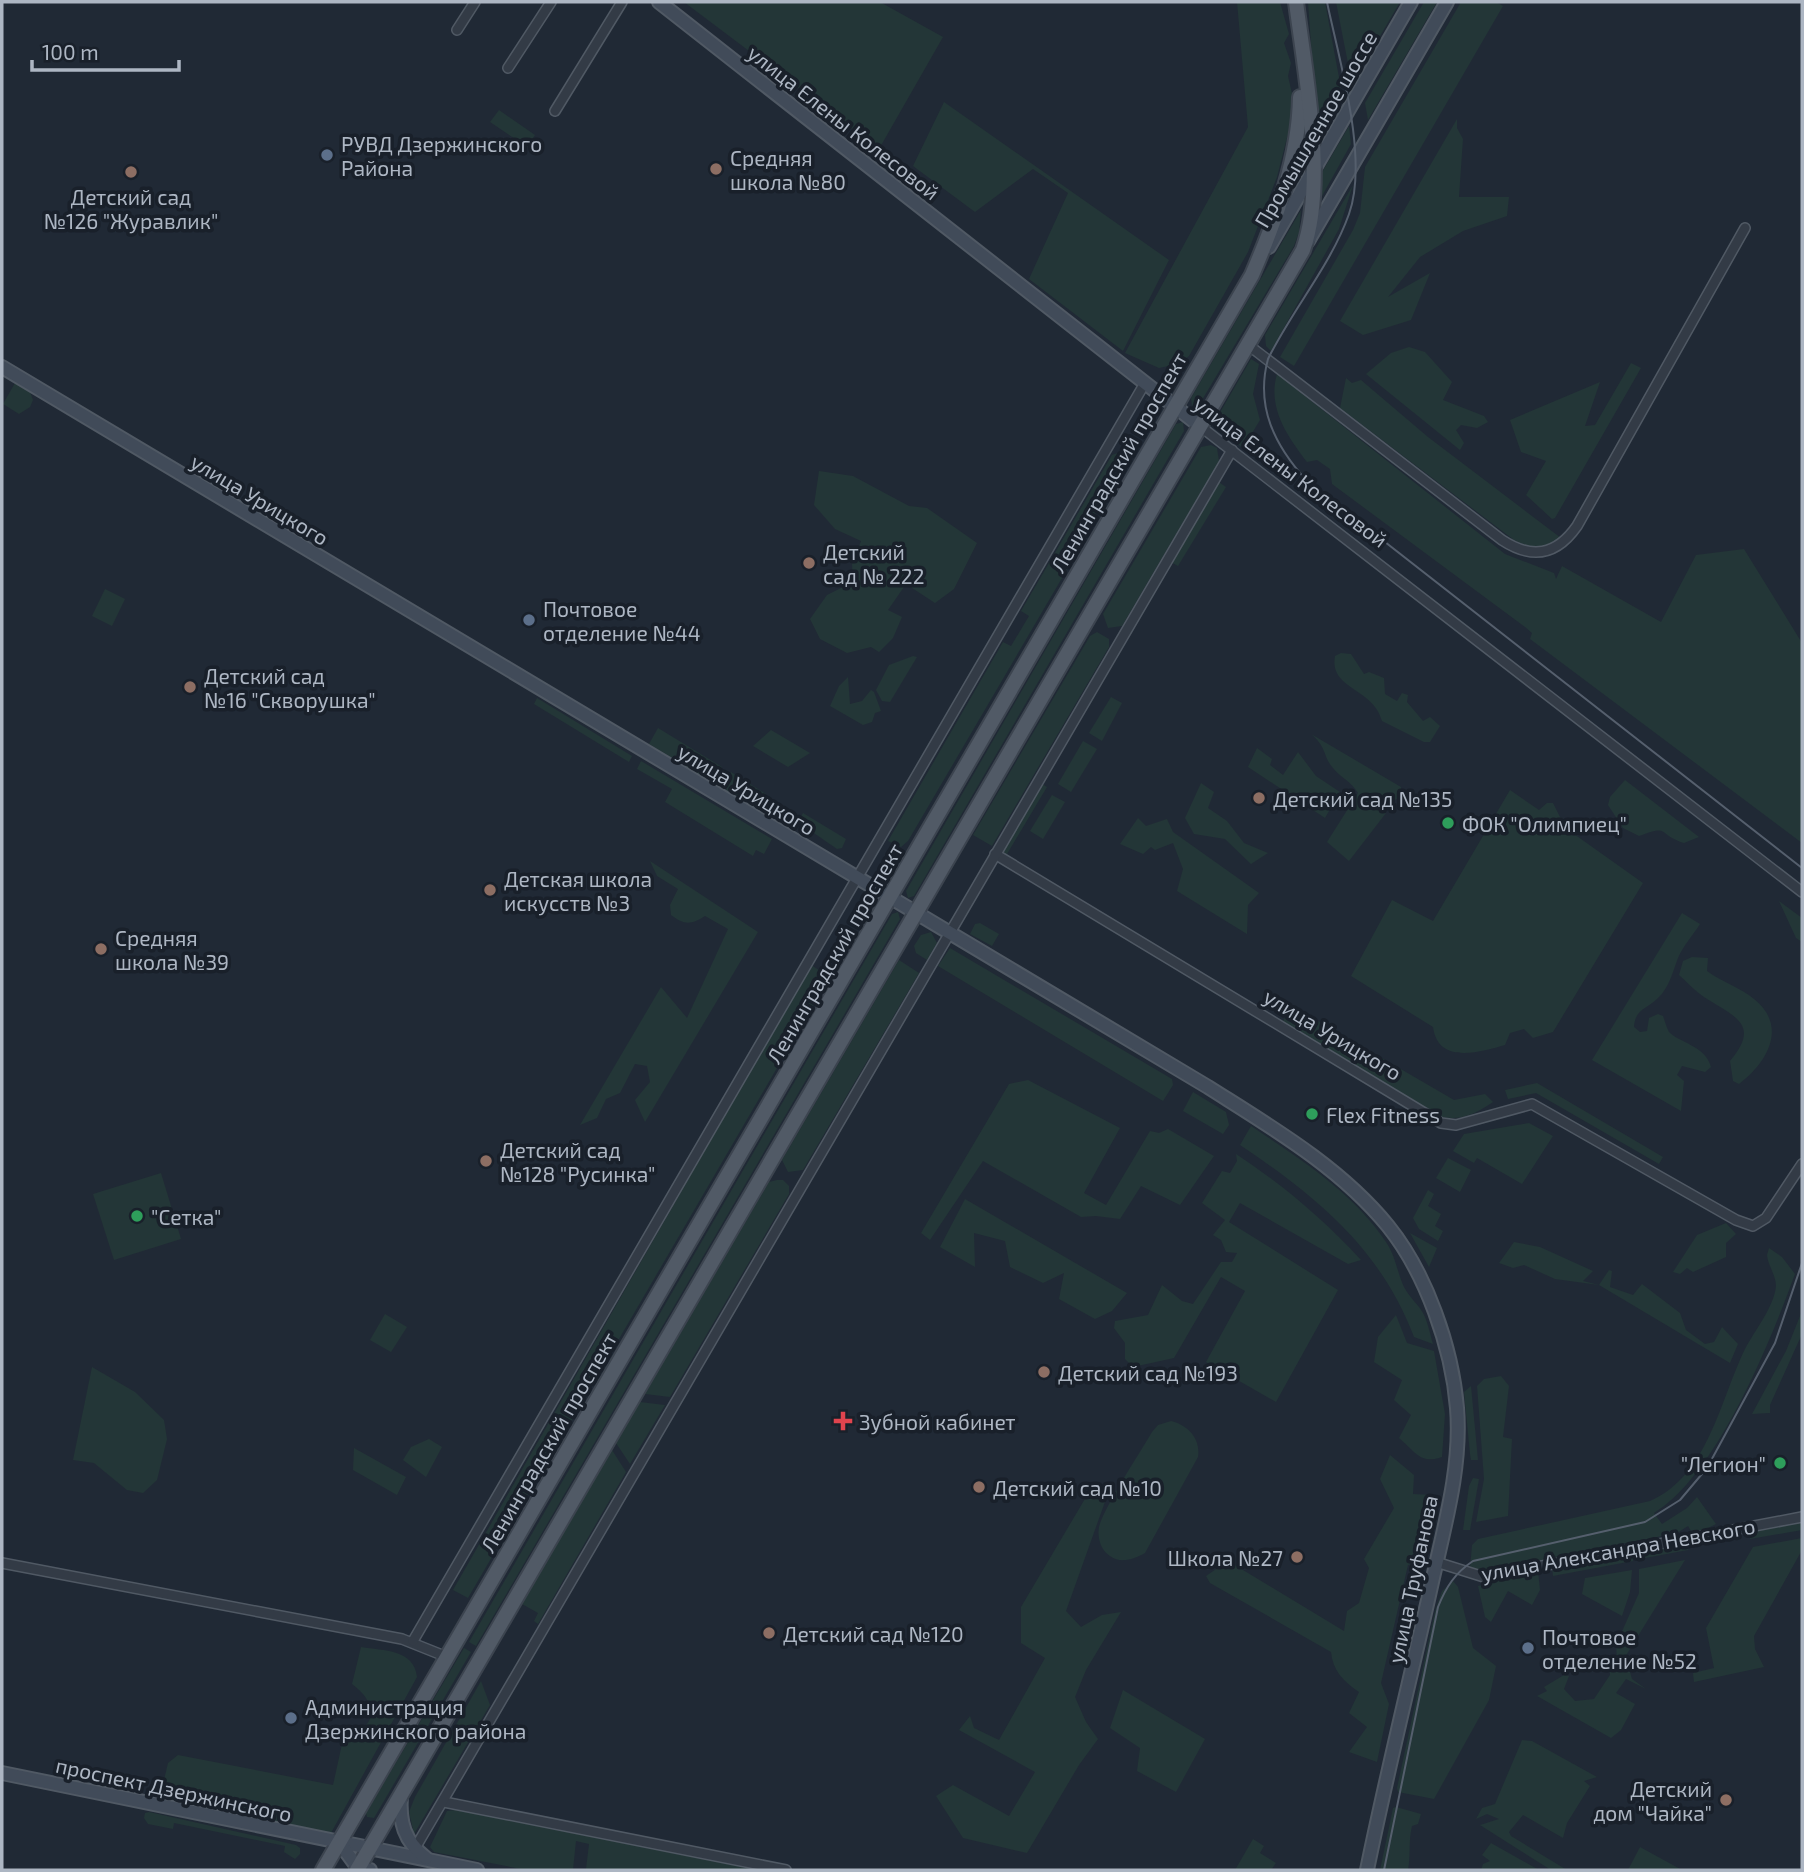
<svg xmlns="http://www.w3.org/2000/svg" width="1804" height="1872" viewBox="0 0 1804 1872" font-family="'Exo 2',sans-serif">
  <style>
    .green { fill: #233637 }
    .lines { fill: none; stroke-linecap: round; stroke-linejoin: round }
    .street-casing { stroke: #505964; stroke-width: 12 }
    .secondary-casing { stroke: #505964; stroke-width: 16 }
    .primary-casing { stroke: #3c444f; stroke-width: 18 }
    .street { stroke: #333b46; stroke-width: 9 }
    .secondary { stroke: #414b59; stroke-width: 12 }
    .primary { stroke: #515a66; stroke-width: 14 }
    .tram { stroke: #555f6d; stroke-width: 2 }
    .service-dot { fill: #5c6f8a; stroke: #19202a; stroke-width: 2.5 }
    .education-dot { fill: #8d6e63; stroke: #19202a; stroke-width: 2.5 }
    .leisure-dot { fill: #2e9e5b; stroke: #19202a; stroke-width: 2.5 }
    .health-dot { fill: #e0444e; stroke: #19202a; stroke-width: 2.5 }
    .labels { text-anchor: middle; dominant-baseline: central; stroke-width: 7; stroke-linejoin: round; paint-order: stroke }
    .street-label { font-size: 21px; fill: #adb6c3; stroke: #19202a }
    .poi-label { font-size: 21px; fill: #adb6c3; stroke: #19202a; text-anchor: start }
  </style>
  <rect width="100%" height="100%" fill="#202935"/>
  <g class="green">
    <polygon points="684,2 880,2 943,37 879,149"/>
    <polygon points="1237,2 1280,2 1289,34 1284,43 1291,63 1288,76 1293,98 1289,130 1277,177 1248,252 1189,356 1178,364 1159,368 1125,353 1248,127"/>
    <polygon points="1308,2 1325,2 1343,99 1318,143"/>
    <polygon points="1336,2 1400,2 1352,84"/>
    <polygon points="1424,2 1437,2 1368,120 1365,103"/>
    <polygon points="1461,2 1496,2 1503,6 1294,366 1280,357 1353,230 1360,213 1365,167"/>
    <polygon points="944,102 1169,260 1123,351 1029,279 1068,193 1033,169 975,212 913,166"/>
    <polygon points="499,110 535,135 527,147 490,122"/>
    <polygon points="1457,119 1457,128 1463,139 1459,197 1509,197 1507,216 1463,231 1420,257 1388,297 1430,273 1411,320 1363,335 1340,321"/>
    <polygon points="1349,126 1351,144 1322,196 1321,174"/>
    <polygon points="1353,185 1339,229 1271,351 1266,346 1265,335"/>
    <polygon points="1301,210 1299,232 1294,246 1199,405 1192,406 1191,398"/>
    <polygon points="1409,347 1425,352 1452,382 1443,400 1484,416 1488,422 1477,428 1461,425 1456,430 1464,443 1460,450 1366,374 1391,353"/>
    <polygon points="1251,359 1259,364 1253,394 1260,420 1243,448 1216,427 1215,421"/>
    <polygon points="1631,363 1641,368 1555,518 1552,519 1526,495 1546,461 1521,452 1510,420 1600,382 1585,426 1595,425"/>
    <path d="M1277,374L1505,554L1554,573L1556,579L1562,566L1661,622L1696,555L1744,549L1802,643V843L1530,639L1532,633L1525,627L1332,484L1330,469L1317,460L1307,462C1288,437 1267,408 1277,374Z"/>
    <path d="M1346,378L1352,383L1361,380L1428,437L1561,538C1547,552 1530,548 1514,540L1340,408Z"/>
    <polygon points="15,383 30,392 33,400 30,407 19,414 3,404"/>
    <polygon points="1183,422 1184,431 914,896 908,898 906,891 1176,424"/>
    <polygon points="1211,445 1217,448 1219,461 1122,626 1108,628 1103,614 1201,447"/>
    <path d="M1120,452L1128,456C1110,489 1091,467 1096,520L908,841L901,847L888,841L1003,642L1011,646L1029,616L1021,611L1112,455Z"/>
    <polygon points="819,471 853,476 909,506 927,508 977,543 954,589 935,603 906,584 888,610 902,617 893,638 879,652 871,647 847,653 820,639 810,619 827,595 853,582 852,564 861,541 835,529 814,505"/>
    <polygon points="1217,481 1226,487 1178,566 1169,561"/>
    <polygon points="105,589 125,599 112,626 92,616"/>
    <polygon points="1097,632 1109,639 1109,647 992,846 973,835 1090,636"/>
    <path d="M1341,653L1351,654L1364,674L1369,672L1384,678L1385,694L1397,701L1402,693L1408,695L1407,702L1423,721L1430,717L1440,726L1430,742H1424L1382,721C1373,687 1329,690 1335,656Z"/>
    <polygon points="913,656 917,657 890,702 882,701 876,690 889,665"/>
    <polygon points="848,677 850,704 862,701 871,690 874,692 881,711 875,713 872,722 863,725 830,706 839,686"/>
    <polygon points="1111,697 1122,703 1102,741 1089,733"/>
    <polygon points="537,698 632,756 629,762 534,704"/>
    <polygon points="658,728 722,767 715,779 709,780 649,744"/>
    <polygon points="771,730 810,753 788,767 753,746"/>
    <path d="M1311,734L1401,787V797L1379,808L1386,813L1349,861L1327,842L1358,793C1351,781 1341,778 1333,768C1323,757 1327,747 1311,734Z"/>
    <polygon points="1083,741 1097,749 1071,792 1058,784"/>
    <polygon points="1257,748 1272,759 1270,765 1283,775 1298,752 1316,776 1340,792 1325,818 1248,767"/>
    <polygon points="641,761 772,839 764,854 756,850 753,856 665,802 672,789 637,769"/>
    <polygon points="731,772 766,794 759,805 727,791 725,784"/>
    <path d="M1625,780L1699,837L1684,843C1656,834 1671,824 1639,836L1623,828L1608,805L1610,797Z"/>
    <polygon points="1201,783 1214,792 1208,808 1227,821 1244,843 1268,853 1251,864 1225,839 1194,834 1185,818"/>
    <polygon points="1042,784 1047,787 1007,854 1002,851"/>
    <path d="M1510,790L1539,810L1547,803H1553L1560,817L1573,825L1574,834L1643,883L1553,1032L1533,1038L1524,1029L1510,1033L1505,1045C1480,1052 1438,1065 1433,1027L1351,976L1392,900L1433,921Z"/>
    <polygon points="1052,795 1065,802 1043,839 1030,831"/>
    <polygon points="803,813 846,839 842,848 837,849 798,822"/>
    <polygon points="1138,818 1146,826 1167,819 1173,832 1259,893 1248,905 1247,934 1177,891 1183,869 1173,843 1155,850 1151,847 1143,854 1120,844"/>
    <path d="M650,861L758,932L645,1122L635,1100L650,1082L647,1066L635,1064L620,1093L606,1099L597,1118L580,1125L661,987L687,1018L728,929L705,916C691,925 684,925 671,915L670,905L678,889L657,876Z"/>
    <polygon points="1779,901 1802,918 1802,942 1796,938"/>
    <polygon points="898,912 900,919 476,1646 469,1642 892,914"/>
    <path d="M1682,913L1700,924C1693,935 1683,946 1678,958C1673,971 1669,988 1658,998C1647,1009 1635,1009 1634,1027L1640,1032L1647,1031L1649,1018L1658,1014L1663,1016C1665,1021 1666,1027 1669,1032C1678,1042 1706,1046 1711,1067L1705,1072L1682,1066L1677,1075L1684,1081L1681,1111L1592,1060Z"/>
    <polygon points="980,923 999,934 992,946 970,934 975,924"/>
    <polygon points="931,932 937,943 927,960 916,953 914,946 921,935"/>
    <polygon points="950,948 1172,1079 1173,1085 1163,1101 938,966"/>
    <path d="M1692,957L1708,958L1707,971C1722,982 1741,988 1754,999C1788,1026 1768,1062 1739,1084L1733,1081L1730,1061C1761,1024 1735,1017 1704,997C1695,991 1687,982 1679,975L1683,961Z"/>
    <polygon points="899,960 919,973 803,1170 788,1172 782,1160"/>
    <polygon points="811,965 830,977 468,1598 453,1590"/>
    <path d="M1288,1013L1300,1020L1313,1018L1454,1100L1485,1094L1493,1102C1477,1113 1462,1121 1442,1117L1283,1021Z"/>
    <polygon points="1028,1080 1120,1128 1084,1193 1106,1205 1150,1131 1159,1133 1168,1129 1214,1156 1180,1205 1141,1186 1120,1219 1096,1216 1081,1217 983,1161 930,1240 921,1233 1009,1084"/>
    <polygon points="1537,1083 1663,1157 1659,1164 1536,1093 1508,1099 1505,1090"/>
    <polygon points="1193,1092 1226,1112 1229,1125 1223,1134 1183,1111"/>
    <polygon points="1529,1123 1553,1136 1522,1184 1477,1158 1474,1163 1453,1151 1464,1134"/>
    <path d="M1251,1126C1299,1158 1354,1193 1386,1242C1396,1257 1397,1272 1404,1287C1409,1297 1418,1304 1423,1313C1428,1322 1430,1334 1433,1344L1414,1337C1380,1248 1317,1197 1240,1145Z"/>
    <path d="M1236,1154C1283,1185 1323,1219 1361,1260L1348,1264L1240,1203L1229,1222L1338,1290L1276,1402L1206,1362L1245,1291L1221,1277L1174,1358L1133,1367L1125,1359V1343L1114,1328L1115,1321L1148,1315L1162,1285L1182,1301L1193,1304L1221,1262H1232L1237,1253L1226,1252L1221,1240L1213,1235L1225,1220L1202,1203L1222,1171L1230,1173L1237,1161Z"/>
    <polygon points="1448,1158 1471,1170 1460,1192 1436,1178"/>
    <polygon points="161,1173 181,1239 114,1260 93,1194"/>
    <polygon points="777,1180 783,1180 789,1186 789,1194 670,1397 645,1394 769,1182"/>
    <polygon points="1428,1190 1434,1194 1428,1206 1441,1214 1435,1226 1443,1231 1438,1241 1419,1229 1413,1218"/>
    <polygon points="965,1199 1127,1293 1112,1311 1095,1319 1059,1299 1064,1273 1043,1283 1010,1267 1005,1241 974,1233 975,1267 940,1247"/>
    <polygon points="1726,1223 1736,1234 1726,1243 1726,1257 1693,1272 1687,1268 1680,1274 1673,1272 1697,1235"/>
    <polygon points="1410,1233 1437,1248 1429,1267"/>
    <polygon points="1514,1242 1540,1247 1593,1271 1583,1281 1599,1285 1609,1270 1612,1271 1610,1287 1633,1295 1642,1284 1680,1313 1686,1330 1705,1344 1714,1342 1722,1327 1738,1344 1730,1363 1599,1285 1555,1279 1524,1265 1513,1268 1499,1263"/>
    <path d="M1769,1248L1782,1257L1795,1274C1770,1343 1716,1476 1654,1513L1662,1524L1687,1508L1697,1497L1716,1524L1704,1530L1691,1531L1688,1526L1677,1533L1482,1572L1470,1568L1472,1545L1478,1539L1650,1501C1708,1476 1720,1400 1745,1349C1755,1330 1774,1307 1776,1286C1776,1275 1768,1266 1767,1255Z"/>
    <polygon points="1802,1311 1802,1334 1770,1405 1770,1413 1752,1414 1786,1351"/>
    <polygon points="385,1314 407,1327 391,1352 370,1340"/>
    <path d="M1396,1315L1407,1343L1434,1351L1445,1414L1442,1457C1420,1465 1415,1451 1399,1438L1411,1415L1394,1400L1402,1380L1374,1362L1378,1337Z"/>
    <polygon points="92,1367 135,1392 164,1420 167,1439 157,1480 143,1493 127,1490 94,1463 73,1460"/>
    <polygon points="1501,1376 1509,1386 1503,1437 1512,1439 1508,1516 1476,1522 1484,1479 1477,1386 1484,1379"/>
    <polygon points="1471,1386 1478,1460 1471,1460 1470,1454 1464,1392"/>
    <polygon points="640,1402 665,1405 630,1464 616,1443"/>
    <path d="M1171,1421C1188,1425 1201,1439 1198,1457L1145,1553C1134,1559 1121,1564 1110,1556C1101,1550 1097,1538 1099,1527C1104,1507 1140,1453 1152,1432L1158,1425Z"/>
    <polygon points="429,1439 442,1447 426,1477 403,1460 411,1447"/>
    <polygon points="354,1448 406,1477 397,1495 353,1470"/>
    <polygon points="612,1450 626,1472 538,1624 534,1621 538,1613 522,1604"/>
    <path d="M1390,1455L1414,1475L1413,1494L1434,1495L1420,1561L1408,1565L1381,1683L1389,1704L1377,1762L1349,1752L1367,1727L1349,1713L1359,1692C1343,1681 1333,1671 1331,1652L1210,1583L1206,1576L1228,1561L1344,1631L1347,1611L1359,1603L1369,1568L1364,1559L1394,1508L1380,1479Z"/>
    <polygon points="1473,1478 1479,1479 1470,1530 1463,1530 1469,1486"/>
    <polygon points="1089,1492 1106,1499 1066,1611 1081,1627 1102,1615 1121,1612 1086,1670 1075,1697 1086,1722 1098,1739 1079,1765 1027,1853 963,1838 936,1796 953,1785 1009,1816 1035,1772 959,1730 970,1716 974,1728 999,1740 1045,1658 1021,1643 1021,1607"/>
    <polygon points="1802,1523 1802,1530 1750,1539 1751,1532"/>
    <polygon points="1802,1538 1802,1550 1754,1636 1755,1649 1764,1667 1694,1682 1693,1673 1714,1668 1706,1628 1753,1547"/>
    <polygon points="1693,1541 1688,1550 1640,1559 1639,1550"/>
    <polygon points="1632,1552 1633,1561 1553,1576 1552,1567"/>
    <polygon points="1685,1560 1617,1670 1630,1672 1632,1679 1646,1689 1626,1679 1616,1693 1635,1704 1621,1730 1611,1738 1537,1696 1547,1691 1544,1687 1564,1675 1569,1676 1564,1689 1575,1701 1594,1699 1610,1675 1609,1663 1617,1659 1616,1645 1639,1593 1639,1569"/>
    <polygon points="1632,1570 1630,1592 1622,1616 1582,1594 1585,1578"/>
    <polygon points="1538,1571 1540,1590 1532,1605 1508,1591 1491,1622 1485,1617 1478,1586"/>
    <polygon points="1453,1581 1458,1587 1473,1648 1496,1666 1489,1700 1434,1799 1398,1792 1397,1788 1435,1611 1442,1591"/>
    <path d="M361,1647C384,1651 414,1649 417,1677L331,1833L174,1803L166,1797L163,1784L168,1763L178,1755L333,1785L344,1735C379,1729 378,1703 352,1684Z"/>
    <polygon points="464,1648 471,1652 374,1818 367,1817 366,1813"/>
    <polygon points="481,1681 490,1705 414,1834 409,1812 415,1797"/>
    <polygon points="1123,1690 1205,1739 1176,1792 1137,1771 1140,1748 1110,1728"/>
    <polygon points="1522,1740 1532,1741 1597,1777 1584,1781 1590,1786 1567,1823 1563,1838 1523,1815 1509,1832 1511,1836 1567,1870 1551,1870 1480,1825 1499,1819 1487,1814 1476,1819 1482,1808 1495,1804"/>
    <path d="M1396,1807L1421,1814L1418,1824L1412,1826C1408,1843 1411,1855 1408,1870H1380L1393,1808Z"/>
    <polygon points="456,1810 757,1870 591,1870 586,1869 589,1844 576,1841 573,1870 526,1870 434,1852 430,1847 447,1811"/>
    <polygon points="149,1812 296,1845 300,1848 300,1854 295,1859 284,1852 285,1846 174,1823 173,1829 148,1824 144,1818 145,1813"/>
    <polygon points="1253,1839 1264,1846 1260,1853 1276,1863 1271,1870 1235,1870"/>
    <polygon points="1491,1843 1539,1870 1481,1870 1483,1864 1490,1861 1482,1855"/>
    <polygon points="1640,1847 1682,1870 1628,1870"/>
  </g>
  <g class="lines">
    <defs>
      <g id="street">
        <polyline points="457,30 475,2"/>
        <polyline points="508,68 551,2"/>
        <polyline points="555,111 622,2"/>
        <path d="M1247,344L1502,540C1531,559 1556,556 1577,526L1745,228"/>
        <polyline points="1200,426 1802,892"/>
        <polyline points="995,854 1441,1123 1456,1125 1532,1104 1736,1220 1753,1226 1766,1218 1802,1164"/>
        <polyline points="1436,1562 1484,1577 1802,1517"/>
        <polyline points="2,1563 402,1639 447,1657"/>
        <polyline points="413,1641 1145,383"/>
        <polyline points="444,1802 786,1870"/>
        <polyline points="414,1850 1232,450"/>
      </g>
      <g id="secondary">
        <polyline points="659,2 1200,426"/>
        <polyline points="1308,241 1447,2"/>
        <polyline points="1269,247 1411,2"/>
        <path d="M2,367L1208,1087C1271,1127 1340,1167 1388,1226C1426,1273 1452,1347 1457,1408C1462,1469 1443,1531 1430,1591C1409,1684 1386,1777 1367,1870"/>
        <polyline points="2,1773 477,1870"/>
        <path d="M401,1795C399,1822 404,1841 426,1858"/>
        <polyline points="339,1842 358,1868 370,1870"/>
      </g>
      <g id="primary">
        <path d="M323,1870L1252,275C1276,219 1299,158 1300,97"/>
        <path d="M357,1870L1303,250C1327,183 1305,73 1296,2"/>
      </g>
    </defs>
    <use href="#street" class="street-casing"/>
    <use href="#secondary" class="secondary-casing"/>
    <use href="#primary" class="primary-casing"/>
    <use href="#street" class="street"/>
    <use href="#secondary" class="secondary"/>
    <use href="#primary" class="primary"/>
    <g class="tram">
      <path d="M1327,2C1339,60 1369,158 1349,214C1331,265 1292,310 1268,359C1255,407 1275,446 1307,481L1802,868"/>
      <path d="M1384,1870L1438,1607C1446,1587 1455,1573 1473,1561L1645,1522L1680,1500L1707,1468L1775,1343L1802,1263"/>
    </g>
  </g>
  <g class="service-dot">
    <circle cx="327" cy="155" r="7"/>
    <circle cx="529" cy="620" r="7"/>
    <circle cx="1528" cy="1648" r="7"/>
    <circle cx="291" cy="1718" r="7"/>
  </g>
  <g class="education-dot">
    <circle cx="716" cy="169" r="7"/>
    <circle cx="131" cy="172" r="7"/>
    <circle cx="809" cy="563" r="7"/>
    <circle cx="190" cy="687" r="7"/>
    <circle cx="1259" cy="798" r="7"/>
    <circle cx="490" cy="890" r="7"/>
    <circle cx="101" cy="949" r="7"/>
    <circle cx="486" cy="1161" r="7"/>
    <circle cx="1044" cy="1372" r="7"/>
    <circle cx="979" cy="1487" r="7"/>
    <circle cx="1297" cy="1557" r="7"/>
    <circle cx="769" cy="1633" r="7"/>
    <circle cx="1726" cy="1800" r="7"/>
  </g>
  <g class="leisure-dot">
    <circle cx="1448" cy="823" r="7"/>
    <circle cx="1312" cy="1114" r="7"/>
    <circle cx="137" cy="1216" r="7"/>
    <circle cx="1780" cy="1463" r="7"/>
  </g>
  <path class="health-dot" d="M839.5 1410.5h7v7h7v7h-7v7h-7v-7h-7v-7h7z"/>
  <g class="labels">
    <g class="street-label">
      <text transform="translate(844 122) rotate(38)">улица Елены Колесовой</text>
      <text transform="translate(1315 129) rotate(-60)">Промышленное шоссе</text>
      <text transform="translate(1118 462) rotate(-60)">Ленинградский проспект</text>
      <text transform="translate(1291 471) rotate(37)">улица Елены Колесовой</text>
      <text transform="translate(260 499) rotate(31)">улица Урицкого</text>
      <text transform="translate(747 789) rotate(31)">улица Урицкого</text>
      <text transform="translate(834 953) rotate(-60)">Ленинградский проспект</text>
      <text transform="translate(1333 1034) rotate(31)">улица Урицкого</text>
      <text transform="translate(548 1442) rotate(-60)">Ленинградский проспект</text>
      <text transform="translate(1618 1549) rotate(-10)">улица Александра Невского</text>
      <text transform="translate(1412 1579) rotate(-78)">улица Труфанова</text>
      <text transform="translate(174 1789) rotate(12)">проспект Дзержинского</text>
    </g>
    <g class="poi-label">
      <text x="341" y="143">РУВД Дзержинского<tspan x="341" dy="24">Района</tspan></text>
      <text x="730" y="157">Средняя<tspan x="730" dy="24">школа №80</tspan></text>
      <text x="131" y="196" text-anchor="middle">Детский сад<tspan x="131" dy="24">№126 "Журавлик"</tspan></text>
      <text x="823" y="551">Детский<tspan x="823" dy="24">сад № 222</tspan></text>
      <text x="543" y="608">Почтовое<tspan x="543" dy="24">отделение №44</tspan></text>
      <text x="204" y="675">Детский сад<tspan x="204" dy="24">№16 "Скворушка"</tspan></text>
      <text x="1273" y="798">Детский сад №135</text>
      <text x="1462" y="823">ФОК "Олимпиец"</text>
      <text x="504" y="878">Детская школа<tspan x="504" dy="24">искусств №3</tspan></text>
      <text x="115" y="937">Средняя<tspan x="115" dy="24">школа №39</tspan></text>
      <text x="1326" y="1114">Flex Fitness</text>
      <text x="500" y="1149">Детский сад<tspan x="500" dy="24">№128 "Русинка"</tspan></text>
      <text x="151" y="1216">"Сетка"</text>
      <text x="1058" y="1372">Детский сад №193</text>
      <text x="859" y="1421">Зубной кабинет</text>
      <text x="1766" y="1463" text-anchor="end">"Легион"</text>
      <text x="993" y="1487">Детский сад №10</text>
      <text x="1283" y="1557" text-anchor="end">Школа №27</text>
      <text x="783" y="1633">Детский сад №120</text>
      <text x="1542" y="1636">Почтовое<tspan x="1542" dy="24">отделение №52</tspan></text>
      <text x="305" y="1706">Администрация<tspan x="305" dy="24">Дзержинского района</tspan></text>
      <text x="1712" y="1788" text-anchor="end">Детский<tspan x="1712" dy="24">дом "Чайка"</tspan></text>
    </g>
  </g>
  <rect width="1804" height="1872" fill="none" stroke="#adb6c3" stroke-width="7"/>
  <path d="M32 60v10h147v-10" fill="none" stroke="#adb6c3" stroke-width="3.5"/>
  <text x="42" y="60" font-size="21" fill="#adb6c3" stroke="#19202a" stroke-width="5" paint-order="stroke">100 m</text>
</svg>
